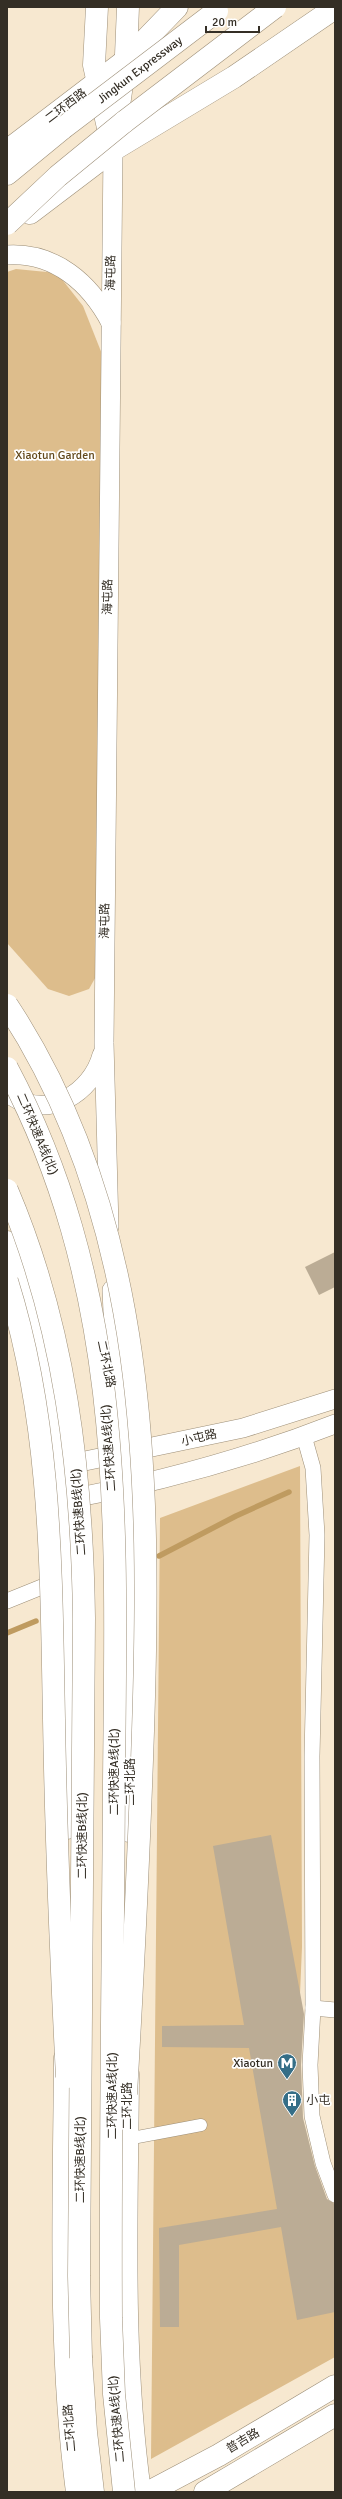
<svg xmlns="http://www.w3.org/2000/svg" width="342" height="2499" viewBox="0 0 342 2499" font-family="Signika,'Noto Sans SC',sans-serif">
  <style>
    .green { fill: #ddbd8c }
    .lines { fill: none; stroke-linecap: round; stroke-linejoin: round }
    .stream { stroke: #bf9b60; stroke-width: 5.5 }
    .building { fill: #bbac95 }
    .pedestrian-casing { stroke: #9d8f78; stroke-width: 13 }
    .minor-casing { stroke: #9d8f78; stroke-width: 16 }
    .tertiary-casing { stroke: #9d8f78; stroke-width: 20 }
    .secondary-casing { stroke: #9d8f78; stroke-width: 23 }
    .primary-casing { stroke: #9d8f78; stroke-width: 23 }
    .trunk-casing { stroke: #9d8f78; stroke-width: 23 }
    .pedestrian { stroke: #fff; stroke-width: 12 }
    .minor { stroke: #fff; stroke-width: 15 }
    .tertiary { stroke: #fff; stroke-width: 19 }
    .secondary { stroke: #fff; stroke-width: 22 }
    .primary { stroke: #fff; stroke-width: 22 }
    .trunk { stroke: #fff; stroke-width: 22 }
    .trunk-bridge-casing { stroke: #9d8f78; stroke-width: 23; stroke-linecap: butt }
    .motorway-bridge-casing { stroke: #9d8f78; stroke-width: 23; stroke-linecap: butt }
    .trunk-bridge { stroke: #fff; stroke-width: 22 }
    .motorway-bridge { stroke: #fff; stroke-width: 22 }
    .labels { text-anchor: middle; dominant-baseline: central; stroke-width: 3.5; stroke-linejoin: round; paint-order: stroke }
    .street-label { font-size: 12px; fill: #342e25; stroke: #fff }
    .park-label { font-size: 12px; fill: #644a1d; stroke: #fff }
    .poi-label { font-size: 12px; fill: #342e25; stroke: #fff; text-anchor: end }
  </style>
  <rect width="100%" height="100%" fill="#f7e8d0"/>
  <g class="green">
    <polygon points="16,269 57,273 83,306 102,354 99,971 89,989 69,996 48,989 7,943 7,272"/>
    <polygon points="300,1466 302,1947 296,2088 314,2180 335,2225 335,2357 151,2459 160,1518"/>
  </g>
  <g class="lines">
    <g class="stream">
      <polyline points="159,1556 236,1516 289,1492"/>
      <polyline points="7,1633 36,1621"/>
    </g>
  </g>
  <g class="building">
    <polygon points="335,1252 335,1287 319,1295 305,1267"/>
    <polygon points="271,1835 304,2014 301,2065 303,2118 315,2166 327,2199 335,2204 335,2312 297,2320 281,2227 179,2245 179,2327 160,2327 159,2228 277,2209 249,2048 162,2047 162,2026 244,2025 213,1846"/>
  </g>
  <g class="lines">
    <defs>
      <polyline id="pedestrian" points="127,2139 201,2125"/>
      <g id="minor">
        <polyline points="304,1436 313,1468 317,1535 312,1756 313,2008 310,2065 312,2116 323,2163 335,2195"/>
        <polyline points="7,1601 59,1580"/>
        <polyline points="313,2008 335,2010"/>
      </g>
      <g id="tertiary">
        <path d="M7,255C55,252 90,283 111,323"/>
        <path d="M12,1096C48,1120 92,1093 102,1055"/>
        <polyline points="109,1227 104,1043 113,150"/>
        <polyline points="112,1290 118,1425"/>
        <polyline points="61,1466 243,1428 335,1399"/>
        <path d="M64,1500C156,1483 248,1458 335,1424"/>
      </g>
      <g id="secondary">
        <polyline points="97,7 94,65 113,150"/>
        <polyline points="125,61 177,7"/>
        <polyline points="115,135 126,55 128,7"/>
        <polyline points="113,150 234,77 335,8"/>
      </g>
      <g id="primary">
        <polyline points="7,151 125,61"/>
        <polyline points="30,213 113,150"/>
        <path d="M7,1242C78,1434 68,1627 67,1828"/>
        <path d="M115,1409C136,1549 130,1690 129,1831"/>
        <path d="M65,2058C64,2203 58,2348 77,2492"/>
        <path d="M128,2074C127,2213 121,2353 140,2492"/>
        <polyline points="149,2492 219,2455 335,2386"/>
        <polyline points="205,2492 335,2415"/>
      </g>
      <g id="trunk">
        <polyline points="7,174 63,128"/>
        <polyline points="81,2358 86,2432 93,2492"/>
      </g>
    </defs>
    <use href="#pedestrian" class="pedestrian-casing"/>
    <use href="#minor" class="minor-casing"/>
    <use href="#tertiary" class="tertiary-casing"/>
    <use href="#secondary" class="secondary-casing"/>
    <use href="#primary" class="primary-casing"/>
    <use href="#trunk" class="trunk-casing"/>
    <use href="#pedestrian" class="pedestrian"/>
    <use href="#minor" class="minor"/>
    <use href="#tertiary" class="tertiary"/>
    <use href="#secondary" class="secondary"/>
    <use href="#primary" class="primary"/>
    <use href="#trunk" class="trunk"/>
    <defs>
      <g id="trunk-bridge">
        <polyline points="7,224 58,176 124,122"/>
        <path d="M7,1005C149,1220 151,1483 143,1731C139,1852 133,1973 126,2094"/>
        <path d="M7,1068C128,1295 116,1534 114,1783C113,1961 110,2140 111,2318L114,2394L124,2492"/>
        <path d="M7,1190C65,1326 82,1471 84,1618L79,2276L81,2358"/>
        <path d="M7,1281C52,1424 51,1571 54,1719C56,1839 61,1958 67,2077"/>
      </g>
      <g id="motorway-bridge">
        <polyline points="124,122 275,7"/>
        <polyline points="63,128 217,11"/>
      </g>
    </defs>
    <use href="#trunk-bridge" class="trunk-bridge-casing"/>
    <use href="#motorway-bridge" class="motorway-bridge-casing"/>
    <use href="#trunk-bridge" class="trunk-bridge"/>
    <use href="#motorway-bridge" class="motorway-bridge"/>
  </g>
  <defs>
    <symbol id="metro-pin" viewBox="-11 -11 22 30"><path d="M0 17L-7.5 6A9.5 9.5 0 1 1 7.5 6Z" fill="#356e87" stroke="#fff"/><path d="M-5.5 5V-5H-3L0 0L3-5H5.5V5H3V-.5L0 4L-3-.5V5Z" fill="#fff"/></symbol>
    <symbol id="building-pin" viewBox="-11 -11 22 30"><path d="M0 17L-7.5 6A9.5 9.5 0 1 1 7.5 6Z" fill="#356e87" stroke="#fff"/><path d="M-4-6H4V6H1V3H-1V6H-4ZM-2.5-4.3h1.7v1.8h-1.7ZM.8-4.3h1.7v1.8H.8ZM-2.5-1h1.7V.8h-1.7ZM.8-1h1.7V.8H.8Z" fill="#fff"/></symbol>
  </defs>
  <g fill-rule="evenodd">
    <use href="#metro-pin" x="276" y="2052" width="22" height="30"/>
    <use href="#building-pin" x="281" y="2089" width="22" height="30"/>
  </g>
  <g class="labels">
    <g class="street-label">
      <text transform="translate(140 70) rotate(-37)">Jingkun Expressway</text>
      <text transform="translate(66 106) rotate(-37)">二环西路</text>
      <text transform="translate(111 273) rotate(-89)">海屯路</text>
      <text transform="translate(108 597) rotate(-89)">海屯路</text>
      <text transform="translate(105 921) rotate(-89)">海屯路</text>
      <text transform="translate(37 1134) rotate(67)">二环快速A线(北)</text>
      <text transform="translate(106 1364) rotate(78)">二环北路</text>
      <text transform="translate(199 1438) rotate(-13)">小屯路</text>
      <text transform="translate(109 1448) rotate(-94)">二环快速A线(北)</text>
      <text transform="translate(79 1512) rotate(-94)">二环快速B线(北)</text>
      <text transform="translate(114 1772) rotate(-90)">二环快速A线(北)</text>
      <text transform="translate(130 1782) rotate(-90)">二环北路</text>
      <text transform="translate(82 1836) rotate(-90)">二环快速B线(北)</text>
      <text transform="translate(112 2096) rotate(-90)">二环快速A线(北)</text>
      <text transform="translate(127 2106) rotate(-90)">二环北路</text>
      <text transform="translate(80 2160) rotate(-90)">二环快速B线(北)</text>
      <text transform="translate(117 2419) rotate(-95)">二环快速A线(北)</text>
      <text transform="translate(70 2428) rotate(-95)">二环北路</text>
      <text transform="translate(243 2441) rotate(-31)">普吉路</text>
    </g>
    <g class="park-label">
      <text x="55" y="455">Xiaotun Garden</text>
    </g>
    <g class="poi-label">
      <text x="273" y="2063">Xiaotun</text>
      <text x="306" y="2100" text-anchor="start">小屯</text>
    </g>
  </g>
  <rect width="342" height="2499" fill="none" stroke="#342e25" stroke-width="16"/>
  <path d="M206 26v6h53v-6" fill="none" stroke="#342e25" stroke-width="2"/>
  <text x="212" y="26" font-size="12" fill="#342e25" stroke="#ffffff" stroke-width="3" paint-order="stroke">20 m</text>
</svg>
